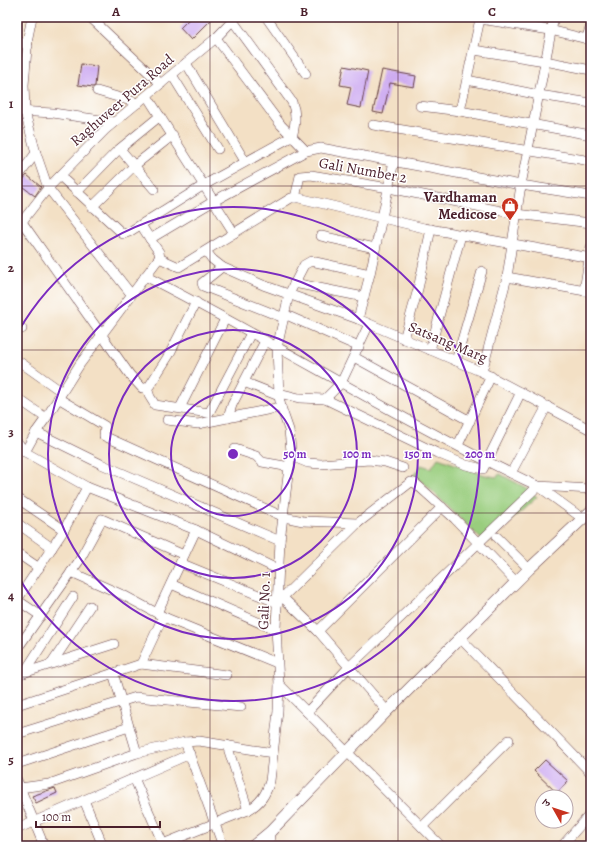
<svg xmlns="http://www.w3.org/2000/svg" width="608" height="863" viewBox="0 0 608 863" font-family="Alegreya,'Noto Serif Devanagari',serif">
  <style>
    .green { fill: #99cd7d; stroke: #727654 }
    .building { fill: #ceacf1 }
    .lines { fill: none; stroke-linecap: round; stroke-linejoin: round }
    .minor-casing { stroke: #633c42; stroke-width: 10 }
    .tertiary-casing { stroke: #633c42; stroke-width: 12 }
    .minor { stroke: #fff; stroke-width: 9 }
    .tertiary { stroke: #fff; stroke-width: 11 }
    .grid { fill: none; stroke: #4a1f2b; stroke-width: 1; stroke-opacity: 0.55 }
    .ring { fill: none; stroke: #7b2cbf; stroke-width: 2 }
    .labels { text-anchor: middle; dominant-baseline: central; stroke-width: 3; stroke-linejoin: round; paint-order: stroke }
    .street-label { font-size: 15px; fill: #4a1f2b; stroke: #fff }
    .poi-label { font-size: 15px; font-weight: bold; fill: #4a1f2b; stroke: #fff; text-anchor: end }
    .centre { fill: #7b2cbf; stroke: #fff; stroke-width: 2 }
    .ring-label { font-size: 12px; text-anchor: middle; font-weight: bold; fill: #7b2cbf; stroke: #fff; stroke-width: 3; stroke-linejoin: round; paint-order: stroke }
    .neatline { fill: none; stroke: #4a1f2b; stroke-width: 1.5 }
    .grid-label { font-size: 13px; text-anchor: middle; font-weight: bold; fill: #4a1f2b }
  </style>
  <rect width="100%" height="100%" fill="#fff"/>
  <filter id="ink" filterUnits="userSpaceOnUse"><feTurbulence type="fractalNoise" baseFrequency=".025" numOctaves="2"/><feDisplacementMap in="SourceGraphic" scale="8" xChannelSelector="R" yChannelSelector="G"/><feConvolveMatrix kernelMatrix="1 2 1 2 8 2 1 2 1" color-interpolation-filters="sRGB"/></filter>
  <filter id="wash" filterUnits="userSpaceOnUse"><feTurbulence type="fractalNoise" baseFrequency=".012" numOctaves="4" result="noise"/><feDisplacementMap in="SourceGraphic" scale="16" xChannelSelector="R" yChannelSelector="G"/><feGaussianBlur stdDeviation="0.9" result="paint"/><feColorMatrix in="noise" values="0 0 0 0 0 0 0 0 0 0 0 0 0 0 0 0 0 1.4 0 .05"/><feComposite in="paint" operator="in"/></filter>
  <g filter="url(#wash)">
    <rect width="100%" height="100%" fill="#f3e0c5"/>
    <polygon class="green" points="438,458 485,475 496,477 500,474 528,489 537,497 488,541 484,542 424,483 413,476 421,465 431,468"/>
    <g id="blocks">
      <g class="building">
        <polygon points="191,17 214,17 191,40 180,28"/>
        <polygon points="81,64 97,66 95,86 93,87 78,85"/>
        <polygon points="344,66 368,71 361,108 347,105 351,87 340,85"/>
        <polygon points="382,70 416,76 414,87 390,83 383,114 373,112"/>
        <polygon points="27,175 41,187 35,196 19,184"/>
        <polygon points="545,760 568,781 557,793 534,771"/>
        <polygon points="55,788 57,793 36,803 32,796"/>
      </g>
    </g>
  </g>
  <g filter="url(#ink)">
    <use href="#blocks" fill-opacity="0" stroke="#633c42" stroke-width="1"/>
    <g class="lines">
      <defs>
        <g id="minor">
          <polyline points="32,17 28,37 24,85 25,112 36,153 48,188 131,294"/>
          <polyline points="90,17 161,84"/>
          <polyline points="266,17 306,74"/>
          <path d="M233,21L292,102C297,115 295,125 292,138"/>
          <polyline points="216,38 281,125 306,151"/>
          <polyline points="586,39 591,26"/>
          <polyline points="17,40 28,46"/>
          <polyline points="474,50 545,61 591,70"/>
          <polyline points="186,63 243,158"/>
          <polyline points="172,75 218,149"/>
          <polyline points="467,80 539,95 591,103"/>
          <polyline points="97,91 138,103"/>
          <polyline points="147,96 234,233"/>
          <polyline points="420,106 460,111 591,135"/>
          <polyline points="17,111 53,113 114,122"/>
          <polyline points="460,111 480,19 550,30 591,40"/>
          <polyline points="373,125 591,161"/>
          <polyline points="120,149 154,189"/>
          <polyline points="60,176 123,234 129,232 204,185 291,137"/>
          <polyline points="17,178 36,153"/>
          <polyline points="77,192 117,151 160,116"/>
          <polyline points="295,198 300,176 311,175 389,188 516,214 591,223"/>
          <polyline points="92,207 135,165 173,135"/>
          <polyline points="22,222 130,375 142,388 147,388 150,385 169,355 196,302"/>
          <polyline points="141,225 150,239 214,201 306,151 321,148 521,185 591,196"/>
          <polyline points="17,228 48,188 105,130 216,38 236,17"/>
          <polyline points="321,236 375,248"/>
          <polyline points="150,239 159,252 160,258"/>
          <polyline points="206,251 212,259 222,267 263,285 358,319 482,372 591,430"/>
          <polyline points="222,267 202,283 203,286 284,318"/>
          <polyline points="370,274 311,261 304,265 289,294 277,348 279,396 281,407 289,430 291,451 280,541 276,628 279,684 441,846"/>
          <path d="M145,276C273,341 396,418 527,481L538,486L591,489"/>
          <polyline points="507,277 591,292"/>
          <polyline points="294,283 364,297"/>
          <polyline points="584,291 591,247"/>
          <polyline points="284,314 359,347"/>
          <polyline points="358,319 370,274 394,161"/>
          <polyline points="17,323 22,329"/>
          <polyline points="404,339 418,289 431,229"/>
          <polyline points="430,350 461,235"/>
          <polyline points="354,357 470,421"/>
          <polyline points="17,360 62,392"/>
          <polyline points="456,361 482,271"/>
          <polyline points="482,372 507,277 521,185 554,17"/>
          <polyline points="244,382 279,396"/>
          <polyline points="147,388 150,397 155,405 209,413 251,333"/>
          <polyline points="279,393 299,398 325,399 437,453 466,465 483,469 521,392"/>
          <polyline points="17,398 46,418 80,364 159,258 179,267 291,198 299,198 424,228 591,258"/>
          <polyline points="58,398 105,426 104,436 284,517 303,521 358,523"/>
          <polyline points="325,399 341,383 369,324"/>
          <polyline points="180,408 225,319"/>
          <polyline points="228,418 232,405 265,341"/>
          <polyline points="167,420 198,424 281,407"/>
          <polyline points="36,432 101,464 280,541"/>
          <polyline points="19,444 25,452 87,487 196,530 279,570"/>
          <polyline points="458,445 491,376"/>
          <polyline points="235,449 256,456 262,462 290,467"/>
          <polyline points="25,452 36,432 46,418"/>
          <polyline points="291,456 308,463 321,464 369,460 385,462 403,468"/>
          <polyline points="511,473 547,406"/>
          <polyline points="17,498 64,530"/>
          <polyline points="17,523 52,548"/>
          <polyline points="497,537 529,569"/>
          <polyline points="17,553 39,568"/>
          <polyline points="180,563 278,603"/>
          <polyline points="71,572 123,595 166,618"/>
          <polyline points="171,584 276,630"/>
          <polyline points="279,594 318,631 387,711"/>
          <polyline points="283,597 358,523 411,482 415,483 455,519 516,582"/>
          <polyline points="17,600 64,530 87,487"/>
          <polyline points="17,600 41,616"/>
          <polyline points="157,613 196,530"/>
          <polyline points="318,631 442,507"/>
          <polyline points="460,638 591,773"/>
          <polyline points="17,649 79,561 102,519 184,555"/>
          <polyline points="52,663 90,606"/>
          <polyline points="141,664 161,621 166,618 277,663"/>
          <polyline points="24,673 73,597"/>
          <polyline points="113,673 137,753"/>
          <polyline points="17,675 114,644"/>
          <polyline points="17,705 141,664 227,675"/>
          <polyline points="307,712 349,667 538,486 582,518"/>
          <polyline points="17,734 136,697 241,707"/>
          <polyline points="185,742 199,741 273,753"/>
          <polyline points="227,745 248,810"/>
          <polyline points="17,764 129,727"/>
          <polyline points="134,778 164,846"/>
          <polyline points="17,780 44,846"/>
          <polyline points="20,788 49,784 137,753 185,742 223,846"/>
          <polyline points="84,800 103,846"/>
          <polyline points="422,827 509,740"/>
          <polyline points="17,829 190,754"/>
          <path d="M158,846L248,810C261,803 266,794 270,781L278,711L279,684"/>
          <polyline points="269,846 270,832"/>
          <polyline points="562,846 591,813"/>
        </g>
        <polyline id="tertiary" points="253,846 270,832 387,711 529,569 591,511"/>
      </defs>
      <use href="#minor" class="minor-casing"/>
      <use href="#tertiary" class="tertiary-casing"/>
      <use href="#minor" class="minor"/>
      <use href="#tertiary" class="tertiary"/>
    </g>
  </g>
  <path class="grid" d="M210,17V846M398,17V846M17,186H591M17,350H591M17,513H591M17,677H591"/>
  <g class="ring">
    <circle cx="233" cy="454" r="62"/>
    <circle cx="233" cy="454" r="124"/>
    <circle cx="233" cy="454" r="185"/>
    <path d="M18 332A247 247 0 1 1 18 576"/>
  </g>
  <defs>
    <symbol id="shop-pin" viewBox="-11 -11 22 30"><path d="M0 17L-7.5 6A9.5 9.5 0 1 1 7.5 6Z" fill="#c8321e" stroke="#fff"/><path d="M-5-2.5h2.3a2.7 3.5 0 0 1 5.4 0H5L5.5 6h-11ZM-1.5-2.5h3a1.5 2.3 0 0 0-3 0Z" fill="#fff"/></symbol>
  </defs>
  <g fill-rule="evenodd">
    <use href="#shop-pin" x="500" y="196" width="20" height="27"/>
  </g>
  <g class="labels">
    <g class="street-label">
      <text transform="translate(122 100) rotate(-41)">Raghuveer Pura Road</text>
      <text transform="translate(363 170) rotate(10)">Gali Number 2</text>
      <text transform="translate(448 342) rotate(23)">Satsang Marg</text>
      <text transform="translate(264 601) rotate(-88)">Gali No. 1</text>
    </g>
    <g class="poi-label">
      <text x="497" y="197">Vardhaman<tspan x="497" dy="17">Medicose</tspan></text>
    </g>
  </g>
  <circle cx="233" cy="454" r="6" class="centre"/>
  <g class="ring-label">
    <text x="295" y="458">50 m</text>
    <text x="357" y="458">100 m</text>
    <text x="418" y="458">150 m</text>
    <text x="480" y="458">200 m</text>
  </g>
  <rect width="608" height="863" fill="none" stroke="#fff" stroke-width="44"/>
  <g transform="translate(554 809) rotate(309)"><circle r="19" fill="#ffffff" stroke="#b7a5aa"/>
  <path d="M0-3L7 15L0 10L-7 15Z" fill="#c8321e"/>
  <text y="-6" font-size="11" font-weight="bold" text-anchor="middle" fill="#4a1f2b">उ</text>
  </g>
  <path d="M36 821v6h124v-6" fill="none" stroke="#4a1f2b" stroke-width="2"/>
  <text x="42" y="821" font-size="12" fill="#4a1f2b" stroke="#ffffff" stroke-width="3" paint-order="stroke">100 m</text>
  <rect x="22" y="22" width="564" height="819" class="neatline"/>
  <g class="grid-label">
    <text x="116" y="16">A</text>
    <text x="304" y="16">B</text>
    <text x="492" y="16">C</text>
    <text x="11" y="108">1</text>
    <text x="11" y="272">2</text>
    <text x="11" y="436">3</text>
    <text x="11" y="600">4</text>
    <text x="11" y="764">5</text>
  </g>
</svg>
